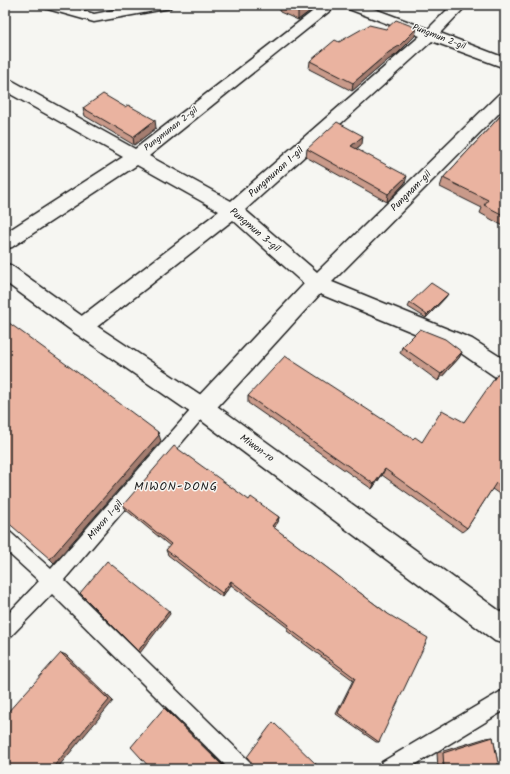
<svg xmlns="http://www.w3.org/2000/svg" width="510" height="774" viewBox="0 0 510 774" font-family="Kalam,sans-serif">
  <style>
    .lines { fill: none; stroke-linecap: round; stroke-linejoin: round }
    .service-casing { stroke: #1c1c1c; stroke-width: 3 }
    .minor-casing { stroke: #1c1c1c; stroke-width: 3 }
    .tertiary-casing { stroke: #1c1c1c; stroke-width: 3 }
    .service { fill: #f6f6f2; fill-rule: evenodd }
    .minor { fill: #f6f6f2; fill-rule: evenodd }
    .tertiary { fill: #f6f6f2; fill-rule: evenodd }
    .wall { fill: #c99a8a; stroke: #1c1c1c }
    .shaded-wall { fill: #a47d70; stroke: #1c1c1c }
    .building { fill: #eab3a0; stroke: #1c1c1c }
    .labels { text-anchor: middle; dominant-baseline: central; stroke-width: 3; stroke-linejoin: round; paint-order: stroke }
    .far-street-label { font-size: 9px; fill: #1c1c1c; stroke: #f6f6f2 }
    .street-label { font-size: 10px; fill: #1c1c1c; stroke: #f6f6f2 }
    .quarter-label { font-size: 12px; letter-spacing: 1px; fill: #1c1c1c; stroke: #f6f6f2 }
  </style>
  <rect width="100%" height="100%" fill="#f6f6f2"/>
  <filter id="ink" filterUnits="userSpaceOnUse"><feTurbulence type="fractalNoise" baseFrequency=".025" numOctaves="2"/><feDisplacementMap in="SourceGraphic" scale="8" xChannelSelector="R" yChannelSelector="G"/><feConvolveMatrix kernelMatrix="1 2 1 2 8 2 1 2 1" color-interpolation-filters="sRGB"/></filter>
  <g filter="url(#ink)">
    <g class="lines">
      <defs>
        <g id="service">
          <polygon points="202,401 207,403 210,408 207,413 64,580 250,762 253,769 229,769 52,594 11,636 5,639 5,617 39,581 5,550 5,531 11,533 51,569 197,403"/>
          <polygon points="505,689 505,710 408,769 379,769 382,762"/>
        </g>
        <g id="minor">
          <polygon points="42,5 65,5 94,14 141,5 172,5 170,8 165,9 94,22 44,8"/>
          <polygon points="321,5 337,5 149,156 231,201 420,36 346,8 344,5 364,5 428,29 452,5 467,5 440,33 505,58 505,68 432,41 245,210 317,272 499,94 505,93 505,107 332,282 472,339 505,360 505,380 497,378 458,351 320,294 210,415 202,418 194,415 191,408 194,401 304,284 233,220 89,333 82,336 75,333 72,327 75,321 219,211 137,165 12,247 5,249 5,233 123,157 5,91 5,79 11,80 135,149"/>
        </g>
        <polygon id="tertiary" points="5,263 12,266 89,321 210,401 505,615 505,644 495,641 194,415 75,333 5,282"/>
      </defs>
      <use href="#service" class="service-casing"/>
      <use href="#minor" class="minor-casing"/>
      <use href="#tertiary" class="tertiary-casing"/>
      <use href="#service" class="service"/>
      <use href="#minor" class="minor"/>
      <use href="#tertiary" class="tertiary"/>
    </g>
    <g class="wall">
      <polygon points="276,5 318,5 298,20 280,12"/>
      <polygon points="415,36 397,54 388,60 352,91 309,69 310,61 339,42"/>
      <polygon points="505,106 505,227 480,213 482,208 440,187 443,178 504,112 503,112"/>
      <polygon points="83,108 156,128 134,145 85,116"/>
      <polygon points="362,144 356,149 405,183 387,202 306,157 307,149"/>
      <polygon points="446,297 426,318 408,307 410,303"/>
      <polygon points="402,347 462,352 459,358 438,381 400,353"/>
      <polygon points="505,374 505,498 492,489 467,528 462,532 382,475 372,489 248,403 248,396 422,442 464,422"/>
      <polygon points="249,500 279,517 278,522 274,528 388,614 379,742 376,742 336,714 353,680 287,631 288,628 231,585 222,597 168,555 166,550 170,546 126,510 123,505"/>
      <polygon points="493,737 499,769 438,769 437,753 486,738"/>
    </g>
    <g class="shaded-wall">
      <polygon points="308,5 318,5 298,20 298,12"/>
      <polygon points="417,28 415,36 397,54 388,60 352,91 353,83"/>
      <polygon points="155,120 156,128 134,145 133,137"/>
      <polygon points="363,136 362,144 350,154 351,146"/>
      <polygon points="407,176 405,183 387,202 388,194"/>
      <polygon points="448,294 446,297 426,318 427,315"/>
      <polygon points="462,352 459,358 438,381 441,374"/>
      <polygon points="158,432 161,441 54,563 50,559"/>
      <polygon points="385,469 382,475 372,489 374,484"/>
      <polygon points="279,517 278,522 271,531 272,526"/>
      <polygon points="231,581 231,585 222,597 222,593"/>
      <polygon points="169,611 170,614 140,653 138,651"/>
      <polygon points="61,653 66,655 113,701 59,766 62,769 56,769 54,766"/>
      <polygon points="5,708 12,715 6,714 5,713"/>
      <polygon points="164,708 166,709 227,769 226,769"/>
    </g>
    <g class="building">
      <polygon points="283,5 308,5 298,12"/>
      <polygon points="396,20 417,28 399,46 389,52 353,83 310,61 335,40 339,42 369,25 386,29"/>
      <polygon points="103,94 125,107 128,105 155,120 133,137 83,108"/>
      <polygon points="505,111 505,216 484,205 488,200 443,178"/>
      <polygon points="337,122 363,136 351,146 407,176 388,194 307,149"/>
      <polygon points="431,283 448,294 427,315 410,303"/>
      <polygon points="5,320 103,391 158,432 157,433 159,435 50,559 5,520"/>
      <polygon points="420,329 445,339 462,352 441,374 402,347"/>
      <polygon points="285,356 413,439 415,437 422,442 442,410 464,422 499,372 505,374 505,490 496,483 467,528 385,469 374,484 248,396"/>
      <polygon points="174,446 249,500 251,497 279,517 272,526 388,614 428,638 379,742 338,713 355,678 288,628 289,625 231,581 222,593 166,550 171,544 123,505"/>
      <polygon points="107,561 169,611 138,651 80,593"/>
      <polygon points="61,653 109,700 54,766 56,769 5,769 5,713 6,714"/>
      <polygon points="164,708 226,769 151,769 131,747"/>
      <polygon points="273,722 321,769 253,769 251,762 247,757"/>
      <polygon points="493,737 499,769 444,769 443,753"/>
    </g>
  </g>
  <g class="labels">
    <g class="far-street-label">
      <text transform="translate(439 37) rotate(21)">Pungmun 2-gil</text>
      <text transform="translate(171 129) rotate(-38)">Pungmunan 2-gil</text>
    </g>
    <g class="street-label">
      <text transform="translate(276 172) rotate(-42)">Pungmunan 1-gil</text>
      <text transform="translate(411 191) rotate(-45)">Pungnam-gil</text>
      <text transform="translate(255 230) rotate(40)">Pungmun 3-gil</text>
      <text transform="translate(257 448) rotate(36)">Miwon-ro</text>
      <text transform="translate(105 520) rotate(-49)">Miwon 1-gil</text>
    </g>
    <g class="quarter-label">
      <text x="176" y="486">MIWON-DONG</text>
    </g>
  </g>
  <rect width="510" height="774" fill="none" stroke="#f6f6f2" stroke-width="20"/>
  <rect x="10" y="10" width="490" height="754" fill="none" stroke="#1c1c1c" stroke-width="1.5" filter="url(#ink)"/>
</svg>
